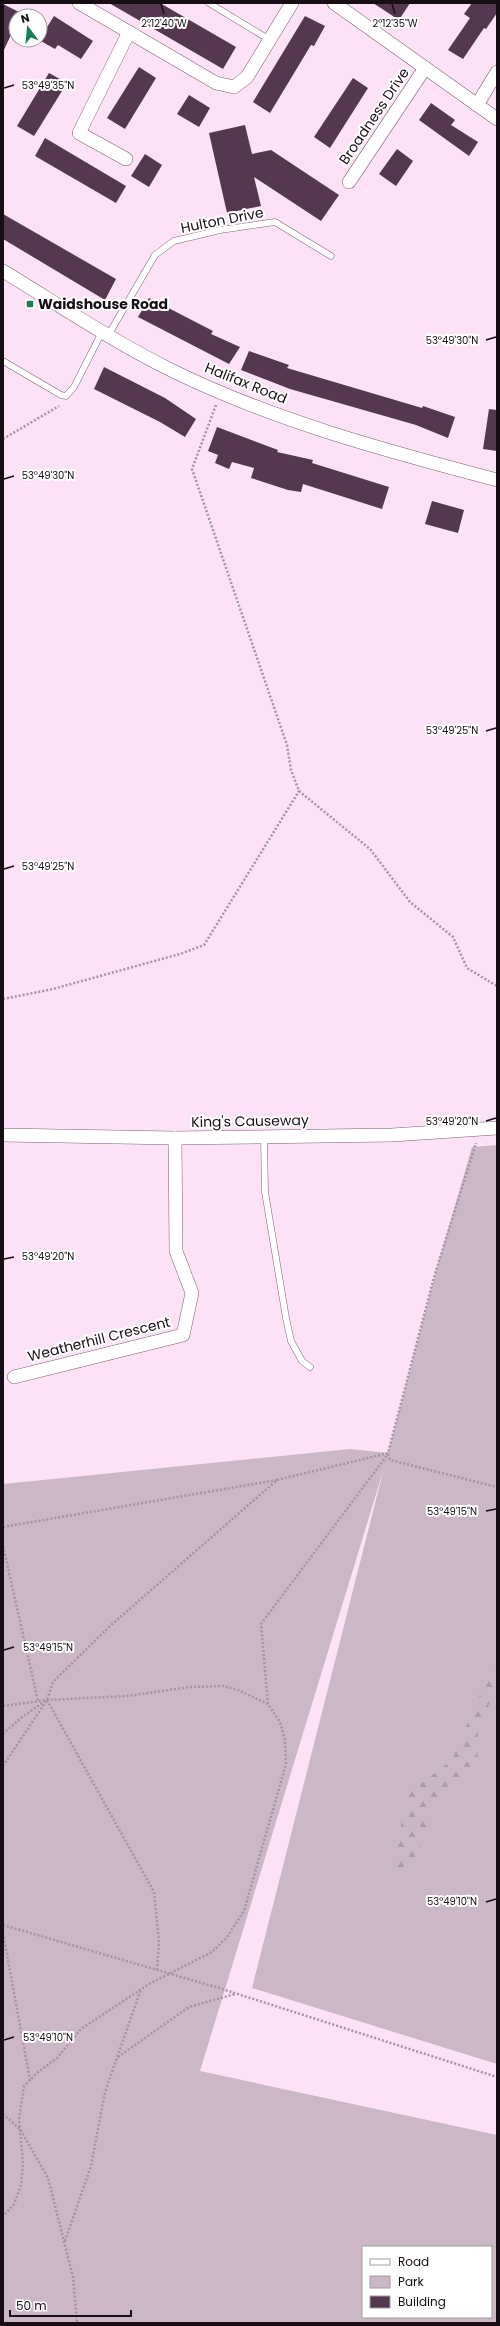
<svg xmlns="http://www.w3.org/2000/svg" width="500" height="2326" viewBox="0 0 500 2326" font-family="Poppins,sans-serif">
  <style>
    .green { fill: #ccb7c7; fill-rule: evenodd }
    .forest { fill: url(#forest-firs) }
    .building { fill: #55384f }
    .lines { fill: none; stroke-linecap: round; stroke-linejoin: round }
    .service-casing { stroke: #7a6274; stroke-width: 7 }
    .minor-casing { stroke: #7a6274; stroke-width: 14 }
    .path { stroke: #a893a2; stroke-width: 2.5; stroke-dasharray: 2 2; stroke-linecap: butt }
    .service { stroke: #fff; stroke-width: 6 }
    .minor { stroke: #fff; stroke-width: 13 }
    .ticks { fill: none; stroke: #170e15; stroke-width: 1.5 }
    .poi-dot { fill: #187f59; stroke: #fff; stroke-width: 1.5 }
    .labels { text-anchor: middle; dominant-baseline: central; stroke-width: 4; stroke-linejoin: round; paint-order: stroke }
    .street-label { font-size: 14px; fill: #170e15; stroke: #fff }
    .poi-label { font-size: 14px; font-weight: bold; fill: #170e15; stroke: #fff; text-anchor: start }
    .ticks-label { font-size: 10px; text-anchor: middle; fill: #170e15; stroke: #fff; stroke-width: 4; stroke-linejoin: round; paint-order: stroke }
  </style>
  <defs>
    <pattern id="forest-firs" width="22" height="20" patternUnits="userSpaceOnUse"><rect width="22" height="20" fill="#ccb7c7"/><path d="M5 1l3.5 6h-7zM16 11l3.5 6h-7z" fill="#ae9caa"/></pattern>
  </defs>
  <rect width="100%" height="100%" fill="#fde1f6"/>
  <path class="green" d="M497,1145V2064L252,1988L384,1468L200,2071L497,2135V2323H3V1484L350,1449L388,1453L436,1271L472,1147ZM363,2247H491V2317H363Z"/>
  <polygon class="forest" points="497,1654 497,1686 478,1729 477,1773 458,1789 440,1793 425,1830 415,1868 407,1873 398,1873 395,1864 406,1795 452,1760"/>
  <g class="building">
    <polygon points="109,3 160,3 236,47 223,69"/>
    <polygon points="373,3 410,3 399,20"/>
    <polygon points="472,3 497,3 497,13 486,29 484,28 463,59 448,50 470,18 464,14"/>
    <polygon points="3,4 21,13 20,16 16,16 16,24 3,52"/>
    <polygon points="54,16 93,41 81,59 58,45 55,49 39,40"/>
    <polygon points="305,16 325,26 314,46 311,45 270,113 253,102"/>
    <polygon points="139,67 156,78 125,129 107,118"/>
    <polygon points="49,73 67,83 34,136 17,126"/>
    <polygon points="353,78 368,88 330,148 314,137"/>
    <polygon points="189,95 210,108 199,127 177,114"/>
    <polygon points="431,103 455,120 451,125 478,142 469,156 419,120"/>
    <polygon points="245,125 252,154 271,150 339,195 321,221 254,177 261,206 227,213 209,133"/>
    <polygon points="45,138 126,186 116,203 35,156"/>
    <polygon points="397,149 413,161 396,186 379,174"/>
    <polygon points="145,154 162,165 149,187 131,176"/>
    <polygon points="3,214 116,279 105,300 3,239"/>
    <polygon points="149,298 213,331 211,334 240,347 229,364 138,317"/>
    <polygon points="249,351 289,365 287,368 422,408 423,406 455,417 448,438 416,425 290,389 241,370"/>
    <polygon points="104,367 165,398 196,419 185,437 160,422 94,389"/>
    <polygon points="489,409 497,410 497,451 483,449"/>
    <polygon points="217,427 278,450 277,452 313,460 312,463 389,487 382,509 303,484 301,492 288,490 251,478 254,468 232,462 229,469 215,463 218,455 208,451"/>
    <polygon points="432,501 464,510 458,533 425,524"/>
  </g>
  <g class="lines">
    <defs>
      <g id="service">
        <polyline points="209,3 270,40"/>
        <polyline points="109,334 155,255 174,241 220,230 275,222 331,256"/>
        <polyline points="3,361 61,395 66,396 74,387 102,332"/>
        <polyline points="264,1137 265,1192 286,1318 291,1341 302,1361 310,1367"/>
      </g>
      <g id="minor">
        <polyline points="79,3 216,83 234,87 247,77 292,3"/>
        <polyline points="334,3 497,119"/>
        <polyline points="477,105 497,72"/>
        <polyline points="126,159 79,133 129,32"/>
        <polyline points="349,182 425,68"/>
        <path d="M3,271C59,305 114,342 173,371C275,421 387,451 497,480"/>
        <polyline points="3,1135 175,1138 392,1135 497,1128"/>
        <polyline points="14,1377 183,1335 192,1293 176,1251 175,1138"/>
      </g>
    </defs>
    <use href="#service" class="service-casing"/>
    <use href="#minor" class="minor-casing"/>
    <g class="path">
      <polyline points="216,405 192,469 287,745 291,770 299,791 370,849 410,902 453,937 467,968 497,986"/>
      <polyline points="3,439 59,406"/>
      <polyline points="3,999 53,989 180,954 204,945 299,791"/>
      <polyline points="388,1454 390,1460 497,1487"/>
      <polyline points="3,1527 277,1480"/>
      <polyline points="3,1546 38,1701"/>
      <polyline points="47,1700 154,1892 159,1942 157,1970"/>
      <polyline points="268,1704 261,1624 388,1454"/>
      <polyline points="3,1706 47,1700 127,1696 190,1687 223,1686 238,1690 268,1704 280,1722 285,1740 286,1764 244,1911 227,1937 212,1952 149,1984 81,2029 57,2058 38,2072 24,2086 19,2119 23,2163 21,2185 14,2204 3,2216"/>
      <polyline points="3,1734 21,1718 45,1701"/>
      <polyline points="3,1766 47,1700 53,1682 110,1626 277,1480 388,1453 434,1277 476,1143"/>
      <polyline points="3,1925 219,1988 497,2077"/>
      <polyline points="3,1933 30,2080"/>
      <polyline points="118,2057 189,2007 235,1994"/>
      <polyline points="3,2114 20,2129 48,2178 73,2277 77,2323"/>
      <polyline points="65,2241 91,2166 105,2092 141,1989"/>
    </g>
    <use href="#service" class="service"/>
    <use href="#minor" class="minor"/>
  </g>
  <path class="ticks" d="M161,4L164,14M392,4L395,14M4,88L14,85M486,340L496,337M4,479L14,476M486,731L496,728M4,869L14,866M486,1121L496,1118M4,1259L14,1257M486,1511L496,1509M4,1650L14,1647M486,1902L496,1899M4,2040L14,2037"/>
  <rect class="poi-dot" x="26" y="300" width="8" height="8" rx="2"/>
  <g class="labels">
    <g class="street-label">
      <text transform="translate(374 116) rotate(-56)">Broadness Drive</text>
      <text transform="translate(222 220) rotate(-11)">Hulton Drive</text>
      <text transform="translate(246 383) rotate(22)">Halifax Road</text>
      <text transform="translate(250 1121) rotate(-1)">King's Causeway</text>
      <text transform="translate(99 1339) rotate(-14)">Weatherhill Crescent</text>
    </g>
    <g class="poi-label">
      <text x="38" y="304">Waidshouse Road</text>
    </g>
  </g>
  <g class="ticks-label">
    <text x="164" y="27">2°12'40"W</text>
    <text x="395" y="27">2°12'35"W</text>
    <text x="48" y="89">53°49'35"N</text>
    <text x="452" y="344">53°49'30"N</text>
    <text x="48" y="479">53°49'30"N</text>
    <text x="452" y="734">53°49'25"N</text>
    <text x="48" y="870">53°49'25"N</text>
    <text x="452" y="1125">53°49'20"N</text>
    <text x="48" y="1260">53°49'20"N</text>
    <text x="452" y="1515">53°49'15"N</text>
    <text x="48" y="1651">53°49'15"N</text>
    <text x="452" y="1905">53°49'10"N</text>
    <text x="48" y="2041">53°49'10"N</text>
  </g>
  <rect width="500" height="2326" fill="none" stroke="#170e15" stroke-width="8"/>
  <rect x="362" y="2246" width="130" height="72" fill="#ffffff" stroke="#a29fa1"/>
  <rect x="370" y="2259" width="20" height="6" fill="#ffffff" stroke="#a29fa1"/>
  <text x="398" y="2266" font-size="12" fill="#170e15">Road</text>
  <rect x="370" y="2276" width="20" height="12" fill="#ccb7c7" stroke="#a29fa1"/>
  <text x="398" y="2286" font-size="12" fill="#170e15">Park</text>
  <rect x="370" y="2296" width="20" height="12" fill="#55384f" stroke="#a29fa1"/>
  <text x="398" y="2306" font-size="12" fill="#170e15">Building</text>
  <g transform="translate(28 28) rotate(344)"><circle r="19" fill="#ffffff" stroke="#a29fa1"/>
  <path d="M0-3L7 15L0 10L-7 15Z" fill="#187f59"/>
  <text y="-6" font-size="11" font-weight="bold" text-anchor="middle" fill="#170e15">N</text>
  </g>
  <path d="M10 2310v6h121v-6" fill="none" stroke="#170e15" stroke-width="2"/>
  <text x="16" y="2310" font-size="12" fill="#170e15" stroke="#ffffff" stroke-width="3" paint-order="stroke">50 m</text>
</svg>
